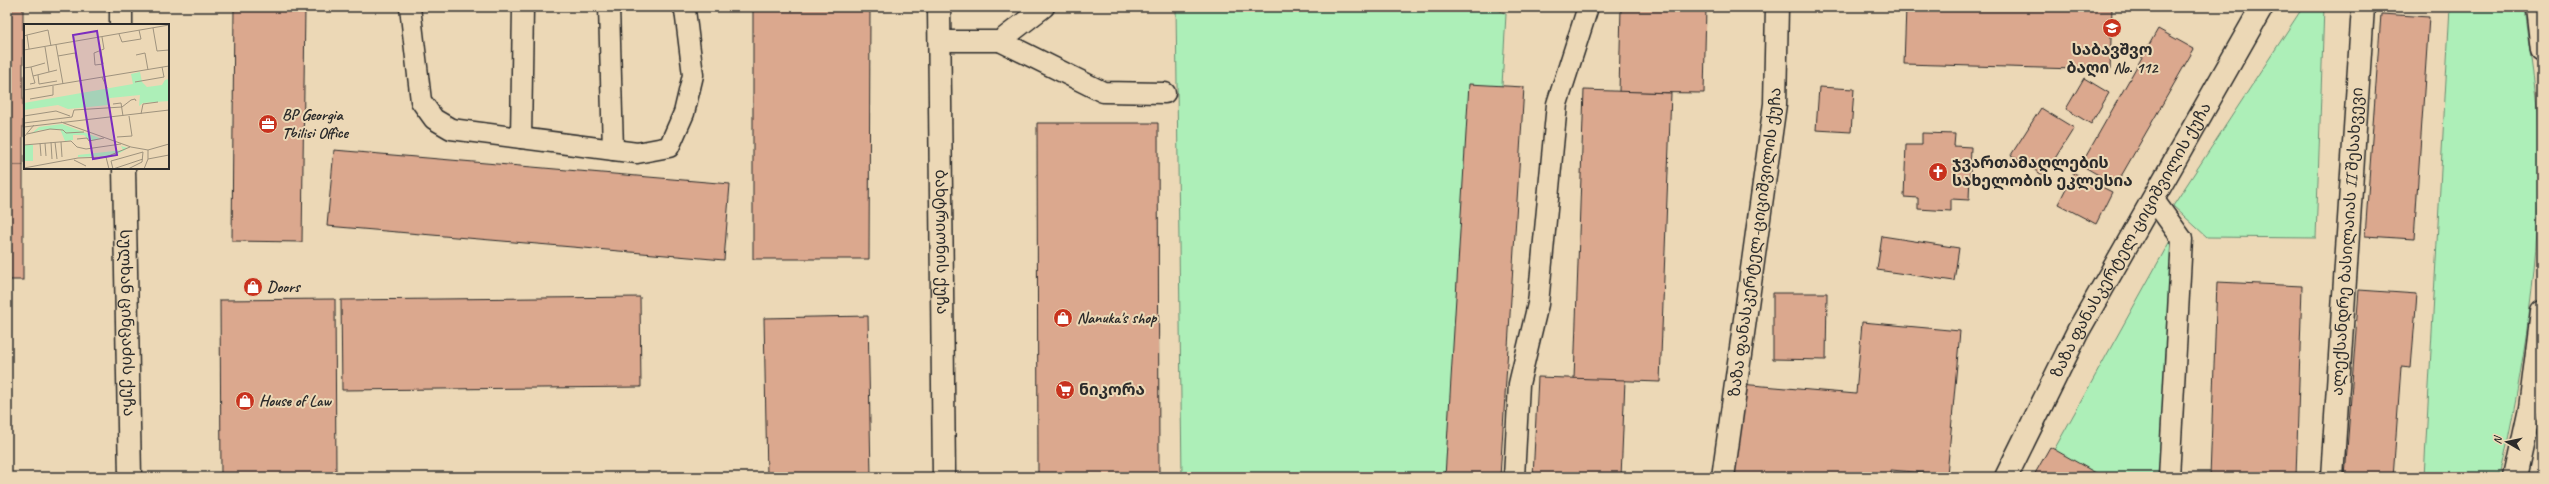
<svg xmlns="http://www.w3.org/2000/svg" width="2549" height="484" viewBox="0 0 2549 484" font-family="Caveat,'Noto Sans Georgian',sans-serif">
  <style>
    .green { fill: #adefb8; stroke: #6c8d72 }
    .building { fill: #dba88e; stroke: #2b2b2b }
    .lines { fill: none; stroke-linecap: round; stroke-linejoin: round }
    .lane-casing { stroke: #2b2b2b; stroke-width: 23 }
    .street-casing { stroke: #2b2b2b; stroke-width: 25 }
    .secondary-casing { stroke: #2b2b2b; stroke-width: 25 }
    .lane { stroke: #ecd8b6; stroke-width: 20 }
    .street { stroke: #ecd8b6; stroke-width: 22 }
    .secondary { stroke: #ecd8b6; stroke-width: 22 }
    .labels { text-anchor: middle; dominant-baseline: central; stroke-width: 4; stroke-linejoin: round; paint-order: stroke }
    .poi-label { font-size: 16px; font-weight: bold; fill: #2b2b2b; stroke: #ecd8b6; text-anchor: start }
    .street-label { font-size: 16px; fill: #2b2b2b; stroke: #ecd8b6 }
    .inset-road { fill: none; stroke: #9f937e; stroke-width: 1 }
    .view { fill: #7b2cbf; fill-opacity: 0.15; stroke: #7b2cbf; stroke-width: 2 }
    .inset-edge { fill: none; stroke: #2b2b2b; stroke-width: 2 }
  </style>
  <rect width="100%" height="100%" fill="#ecd8b6"/>
  <filter id="ink" filterUnits="userSpaceOnUse"><feTurbulence type="fractalNoise" baseFrequency=".025" numOctaves="2"/><feDisplacementMap in="SourceGraphic" scale="8" xChannelSelector="R" yChannelSelector="G"/><feConvolveMatrix kernelMatrix="1 2 1 2 8 2 1 2 1" color-interpolation-filters="sRGB"/></filter>
  <g filter="url(#ink)">
    <g class="green">
      <polygon points="1176,7 1493,7 1506,14 1480,477 1182,477"/>
      <polygon points="2303,7 2324,7 2316,238 2207,237 2173,206"/>
      <path d="M2450,7H2524C2529,51 2539,102 2539,145C2541,257 2524,368 2500,477H2424Z"/>
      <polygon points="2171,239 2169,477 2039,477"/>
    </g>
    <g class="building">
      <rect x="7" y="7" width="16" height="158"/>
      <polygon points="234,7 305,7 302,242 232,241"/>
      <polygon points="753,7 870,7 869,259 753,259"/>
      <polygon points="1621,7 1706,7 1704,93 1619,92"/>
      <polygon points="1906,7 2112,7 2110,70 1904,64"/>
      <polygon points="2381,14 2429,17 2414,239 2365,236"/>
      <polygon points="2158,29 2194,49 2116,185 2081,165"/>
      <polygon points="2084,78 2109,93 2091,124 2066,109"/>
      <polygon points="1469,84 1524,87 1500,477 1445,477"/>
      <polygon points="1819,87 1854,89 1851,132 1816,130"/>
      <polygon points="1584,90 1671,93 1660,382 1574,379"/>
      <polygon points="2041,108 2074,128 2044,176 2011,155"/>
      <polygon points="1037,123 1158,123 1159,477 1038,477"/>
      <polygon points="1922,133 1955,134 1954,146 1971,147 1969,200 1951,199 1951,211 1918,209 1918,198 1904,197 1906,145 1922,145"/>
      <polygon points="334,150 730,184 724,260 327,226"/>
      <rect x="7" y="165" width="16" height="115"/>
      <polygon points="2074,173 2112,192 2096,224 2058,204"/>
      <polygon points="1882,236 1959,248 1954,281 1877,270"/>
      <polygon points="2217,282 2302,286 2296,477 2210,477"/>
      <polygon points="2359,290 2417,294 2411,368 2401,367 2393,477 2345,477"/>
      <polygon points="1773,293 1827,293 1826,360 1773,359"/>
      <polygon points="640,297 641,387 342,390 341,300"/>
      <polygon points="335,299 336,477 221,477 220,300"/>
      <polygon points="868,316 871,477 767,477 764,318"/>
      <polygon points="1862,322 1960,331 1947,475 1891,470 1891,477 1732,477 1740,384 1856,394"/>
      <polygon points="1538,377 1625,380 1621,477 1533,477"/>
      <polygon points="2050,447 2103,477 2033,477"/>
    </g>
    <g class="lines">
      <defs>
        <g id="lane">
          <polyline points="410,7 421,101 434,119 451,129 637,153 669,147 684,113 693,75 685,10 683,7"/>
          <polyline points="609,7 613,150"/>
          <polyline points="940,41 1000,41 1044,7"/>
          <polyline points="1000,41 1103,92 1165,93"/>
          <polyline points="521,138 523,7"/>
          <polyline points="2154,200 2182,239 2169,477"/>
          <polyline points="1514,477 1519,384 1538,304 1557,104 1588,7"/>
        </g>
        <g id="street">
          <polyline points="2537,7 2542,50"/>
          <path id="s1" d="M1723,477L1775,104L1777,7"/>
          <path id="s2" d="M2332,477L2363,7"/>
          <polyline points="2515,477 2530,408 2542,312"/>
        </g>
        <g id="secondary">
          <polyline points="121,7 121,25"/>
          <path id="s3" d="M939,7L944,477"/>
          <path id="s4" d="M124,168L130,477"/>
          <path id="s5" d="M2006,477L2078,331L2262,7"/>
        </g>
      </defs>
      <use href="#lane" class="lane-casing"/>
      <use href="#street" class="street-casing"/>
      <use href="#secondary" class="secondary-casing"/>
      <use href="#lane" class="lane"/>
      <use href="#street" class="street"/>
      <use href="#secondary" class="secondary"/>
    </g>
  </g>
  <defs>
    <symbol id="school-disc" viewBox="-11 -11 22 22"><circle r="9.5" fill="#c8321e" stroke="#ecd8b6"/><path d="M0-5L7-2L0 1L-7-2ZM-4 1L0 2.5L4 1V4Q0 6-4 4Z" fill="#fff"/></symbol>
    <symbol id="office-disc" viewBox="-11 -11 22 22"><circle r="9.5" fill="#c8321e" stroke="#ecd8b6"/><path d="M-6-3h4V-5.5h4V-3h4V5H-6ZM-1-4.5V-3h2v-1.5ZM-6 0V1H6V0Z" fill="#fff"/></symbol>
    <symbol id="church-disc" viewBox="-11 -11 22 22"><circle r="9.5" fill="#c8321e" stroke="#ecd8b6"/><path d="M-1.2-6h2.4v3.5h3.3v2.4h-3.3V6h-2.4V-.1h-3.3v-2.4h3.3Z" fill="#fff"/></symbol>
    <symbol id="shop-disc" viewBox="-11 -11 22 22"><circle r="9.5" fill="#c8321e" stroke="#ecd8b6"/><path d="M-5-2.5h2.3a2.7 3.5 0 0 1 5.4 0H5L5.5 6h-11ZM-1.5-2.5h3a1.5 2.3 0 0 0-3 0Z" fill="#fff"/></symbol>
    <symbol id="supermarket-disc" viewBox="-11 -11 22 22"><circle r="9.5" fill="#c8321e" stroke="#ecd8b6"/><path d="M-6-5.5h2.5l.6 2H6L4.5 2H-2.5L-4.4-4H-6ZM-1.5 3.2a1.3 1.3 0 1 0 .1 0ZM3 3.2a1.3 1.3 0 1 0 .1 0Z" fill="#fff"/></symbol>
  </defs>
  <g fill-rule="evenodd">
    <use href="#school-disc" x="2101" y="17" width="22" height="22"/>
    <use href="#office-disc" x="257" y="113" width="22" height="22"/>
    <use href="#church-disc" x="1927" y="161" width="22" height="22"/>
    <use href="#shop-disc" x="242" y="276" width="22" height="22"/>
    <use href="#shop-disc" x="1052" y="307" width="22" height="22"/>
    <use href="#supermarket-disc" x="1054" y="379" width="22" height="22"/>
    <use href="#shop-disc" x="234" y="390" width="22" height="22"/>
  </g>
  <g class="labels">
    <g class="poi-label">
      <text x="2112" y="50" text-anchor="middle">საბავშვო<tspan x="2112" dy="18">ბაღი No. 112</tspan></text>
      <text x="282" y="115">BP Georgia<tspan x="282" dy="18">Tbilisi Office</tspan></text>
      <text x="1952" y="163">ჯვართამაღლების<tspan x="1952" dy="18">სახელობის ეკლესია</tspan></text>
      <text x="267" y="287">Doors</text>
      <text x="1077" y="318">Nanuka's shop</text>
      <text x="1079" y="390">ნიკორა</text>
      <text x="259" y="401">House of Law</text>
    </g>
    <g class="street-label">
      <text stroke="none"><textPath href="#s5" startOffset="268">ზაზა ფანასკერტელ-ციციშვილის ქუჩა</textPath></text>
      <text stroke="none"><textPath href="#s3" startOffset="235">ბახტრიონის ქუჩა</textPath></text>
      <text stroke="none"><textPath href="#s1" startOffset="237">ზაზა ფანასკერტელ-ციციშვილის ქუჩა</textPath></text>
      <text stroke="none"><textPath href="#s2" startOffset="236">ალექსანდრე ბასილაიას II შესახვევი</textPath></text>
      <text stroke="none"><textPath href="#s4" startOffset="155">სულხან ცინცაძის ქუჩა</textPath></text>
    </g>
  </g>
  <g transform="translate(24 24)">
    <rect width="145" height="145" fill="#ecd8b6"/>
    <path d="M116,48L118,58L123,63L138,61L141,56L145,55V77L119,79L115,82L116,71L86,74L84,81L44,85L34,81L0,86V79L109,60L107,50ZM38,100L78,115L66,117L60,111H49V116L41,117L36,105L15,106L7,110L15,103ZM0,121H9V137H1ZM97,122L104,124L94,130L85,132L54,133V131L99,126Z" fill="#adefb8"/>
    <path class="inset-road" d="M129,4L133,27L145,26M95,10L98,18L117,15L115,6M3,11L24,6L27,22M0,12L3,11L5,25M32,21L39,60M21,23L25,48L33,46M0,26L145,1M77,27L79,40L71,41L70,29L80,25L78,13M112,31L121,29L124,46M34,32L51,29L53,38M7,43L21,39M0,44L7,43L9,52L25,48M14,51L15,60L33,57M78,53L83,64M111,58L140,53L138,43M6,60L11,59L9,52M0,66L145,42M6,75L29,71V62M89,80L97,79L99,92M117,90L119,80L134,78M0,92L32,87L46,92M37,98L107,123L124,126L145,120M0,99L48,93L50,86L98,83L107,76L111,75L112,77M0,103L145,86M3,110L26,105L39,106L42,109L60,108M0,113L10,101M93,113L108,112L105,92M53,115L63,114L65,117L80,114M27,118L28,135M31,118L33,135M37,118L38,133M16,119L17,132M21,119L22,132M0,121L47,117L53,123L62,125L97,120M119,128L87,137L89,145L119,135M82,133L85,145M124,135L145,131M50,136L62,142M0,144L54,134L82,133L106,123M104,145L118,138L119,128M120,145L124,135V126"/>
    <path class="view" d="M73,7L93,131L69,135L49,11Z"/>
    <rect width="145" height="145" class="inset-edge"/>
  </g>
  <rect width="2549" height="484" fill="none" stroke="#ecd8b6" stroke-width="24"/>
  <rect x="12" y="12" width="2525" height="460" fill="none" stroke="#2b2b2b" stroke-width="1.5" filter="url(#ink)"/>
  <g transform="translate(2507 442) rotate(279)" stroke="#ecd8b6" stroke-width="3" paint-order="stroke">
  <path d="M0-3L7 15L0 10L-7 15Z" fill="#2b2b2b"/>
  <text y="-6" font-size="11" font-weight="bold" text-anchor="middle" fill="#2b2b2b">N</text>
  </g>
</svg>
